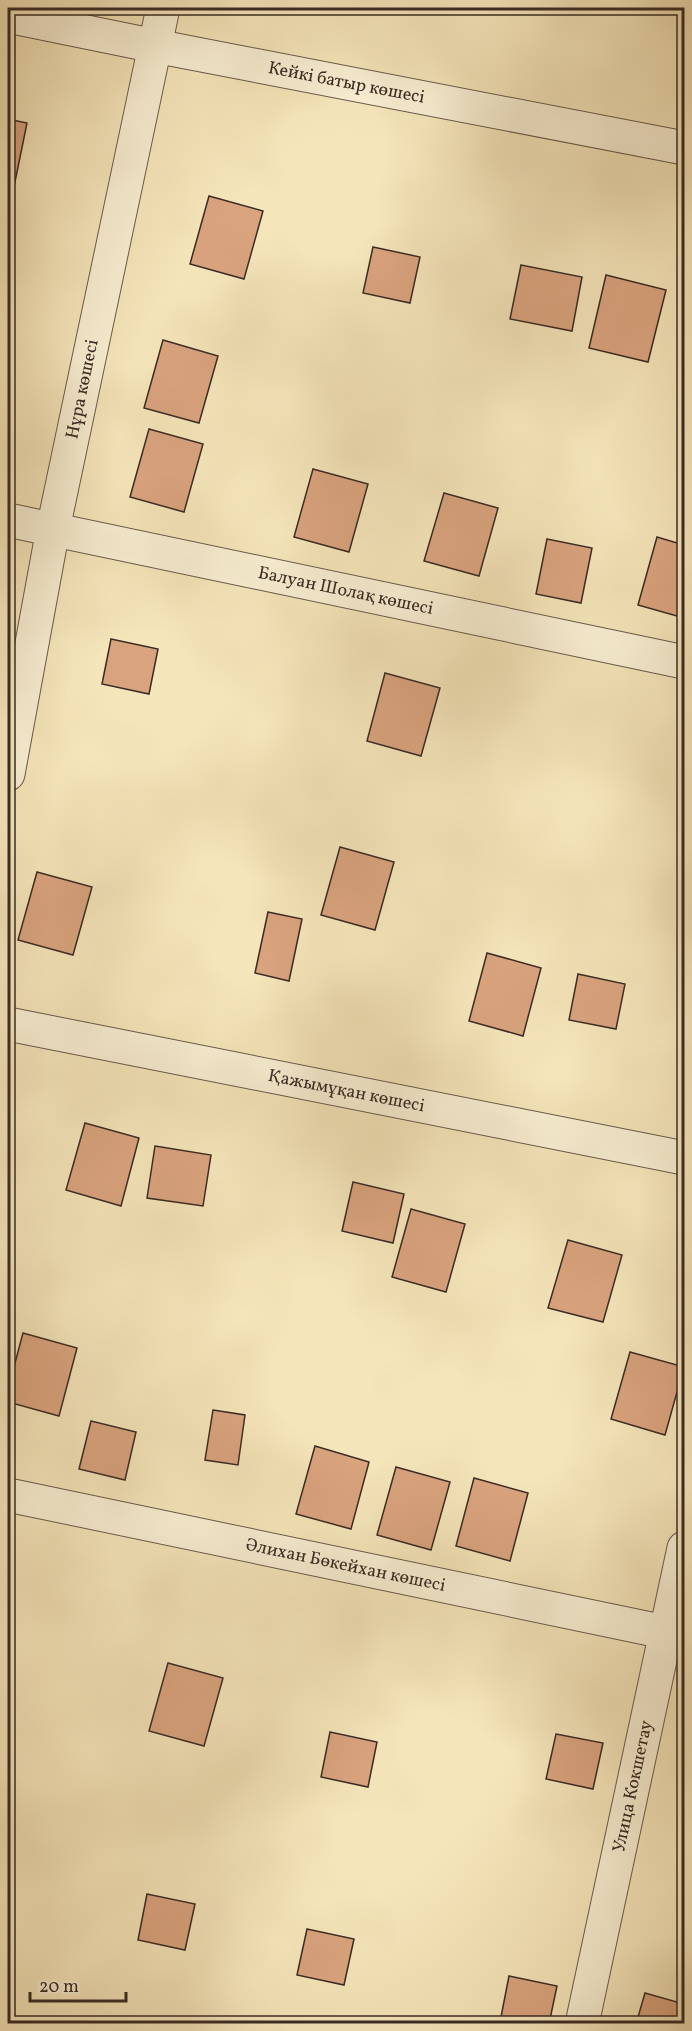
<svg xmlns="http://www.w3.org/2000/svg" width="692" height="2031" viewBox="0 0 692 2031" font-family="Vollkorn,serif">
  <style>
    .building { fill: #d9a37e; stroke: #392b25; stroke-width: 1.5 }
    .lines { fill: none; stroke-linecap: round; stroke-linejoin: round }
    .street-casing { stroke: #685a4a; stroke-width: 35 }
    .street { stroke: #f8eed2; stroke-width: 33 }
    .labels { text-anchor: middle; dominant-baseline: central; stroke-width: 6; stroke-linejoin: round; paint-order: stroke }
    .street-label { font-size: 18px; fill: #392b25; stroke: #f8eed2 }
  </style>
  <rect width="100%" height="100%" fill="#f5e5ba"/>
  <filter id="stains"><feTurbulence type="fractalNoise" baseFrequency=".00333" numOctaves="4"/><feColorMatrix values="0 0 0 0 .2 0 0 0 0 .09 0 0 0 0 .02 0 0 0 .5 -.17"/></filter>
  <radialGradient id="worn" r=".72"><stop offset=".6" stop-color="#630" stop-opacity="0"/><stop offset="1" stop-color="#630" stop-opacity=".3"/></radialGradient>
  <g class="building">
    <polygon points="8,119 27,123 8,216"/>
    <polygon points="209,196 263,211 244,279 190,264"/>
    <polygon points="373,247 420,257 410,303 363,293"/>
    <polygon points="521,265 582,277 572,331 510,319"/>
    <polygon points="606,275 666,290 648,362 589,348"/>
    <polygon points="163,340 218,356 199,423 144,408"/>
    <polygon points="149,429 203,444 184,512 130,497"/>
    <polygon points="313,469 368,484 349,552 294,537"/>
    <polygon points="444,493 498,508 479,576 424,561"/>
    <polygon points="657,537 684,545 684,618 638,605"/>
    <polygon points="547,539 592,548 581,603 536,594"/>
    <polygon points="111,639 158,649 149,694 102,684"/>
    <polygon points="385,673 440,688 421,756 367,741"/>
    <polygon points="340,847 394,862 375,930 321,915"/>
    <polygon points="37,872 92,887 73,955 18,940"/>
    <polygon points="268,912 302,919 289,981 255,973"/>
    <polygon points="487,953 541,968 523,1036 469,1021"/>
    <polygon points="578,974 625,984 616,1029 569,1020"/>
    <polygon points="85,1123 139,1138 121,1206 66,1190"/>
    <polygon points="155,1146 211,1155 203,1206 147,1198"/>
    <polygon points="353,1182 404,1194 393,1243 342,1231"/>
    <polygon points="411,1209 465,1224 446,1292 392,1277"/>
    <polygon points="568,1240 622,1255 603,1322 548,1308"/>
    <polygon points="23,1333 77,1348 59,1416 8,1402 8,1389"/>
    <polygon points="630,1352 684,1367 665,1435 611,1419"/>
    <polygon points="213,1410 245,1415 238,1465 205,1460"/>
    <polygon points="91,1421 136,1432 125,1480 79,1469"/>
    <polygon points="315,1446 369,1462 351,1529 296,1514"/>
    <polygon points="396,1467 450,1482 431,1550 377,1535"/>
    <polygon points="474,1478 528,1493 510,1561 456,1546"/>
    <polygon points="168,1663 223,1678 204,1746 149,1731"/>
    <polygon points="330,1732 377,1742 368,1787 321,1777"/>
    <polygon points="556,1734 603,1743 593,1789 546,1779"/>
    <polygon points="147,1894 195,1904 185,1950 138,1940"/>
    <polygon points="307,1929 354,1939 344,1985 297,1975"/>
    <polygon points="509,1976 557,1986 549,2024 500,2022"/>
    <polygon points="645,1993 684,2004 684,2024 636,2024"/>
  </g>
  <g class="lines">
    <defs>
      <g id="street">
        <path id="s1" d="M8,16L155,46L684,148"/>
        <path id="s2" d="M8,520L684,662"/>
        <path id="s3" d="M8,774L53,529L163,8"/>
        <path id="s4" d="M8,1024L684,1158"/>
        <path id="s5" d="M8,1495L684,1636"/>
        <path id="s6" d="M582,2024L684,1548"/>
      </g>
    </defs>
    <use href="#street" class="street-casing"/>
    <use href="#street" class="street"/>
  </g>
  <g class="labels">
    <g class="street-label">
      <text stroke="none"><textPath href="#s1" startOffset="345">Кейкі батыр көшесі</textPath></text>
      <text stroke="none"><textPath href="#s3" startOffset="392">Нұра көшесі</textPath></text>
      <text stroke="none"><textPath href="#s2" startOffset="345">Балуан Шолақ көшесі</textPath></text>
      <text stroke="none"><textPath href="#s4" startOffset="345">Қажымұқан көшесі</textPath></text>
      <text stroke="none"><textPath href="#s5" startOffset="345">Әлихан Бөкейхан көшесі</textPath></text>
      <text stroke="none"><textPath href="#s6" startOffset="243">Улица Кокшетау</textPath></text>
    </g>
  </g>
  <rect width="692" height="2031" fill="none" stroke="#f5e5ba" stroke-width="30"/>
  <rect x="9" y="9" width="674" height="2013" fill="none" stroke="#392b25" stroke-width="3"/>
  <rect x="15" y="15" width="662" height="2001" fill="none" stroke="#392b25" stroke-width="1.5"/>
  <path d="M30 1992v9h96v-9" fill="none" stroke="#392b25" stroke-width="3"/>
  <text x="39" y="1992" font-size="18" fill="#392b25" stroke="#f8eed2" stroke-width="4.5" paint-order="stroke">20 m</text>
  <rect width="100%" height="100%" filter="url(#stains)"/>
  <rect width="100%" height="100%" fill="url(#worn)"/>
</svg>
